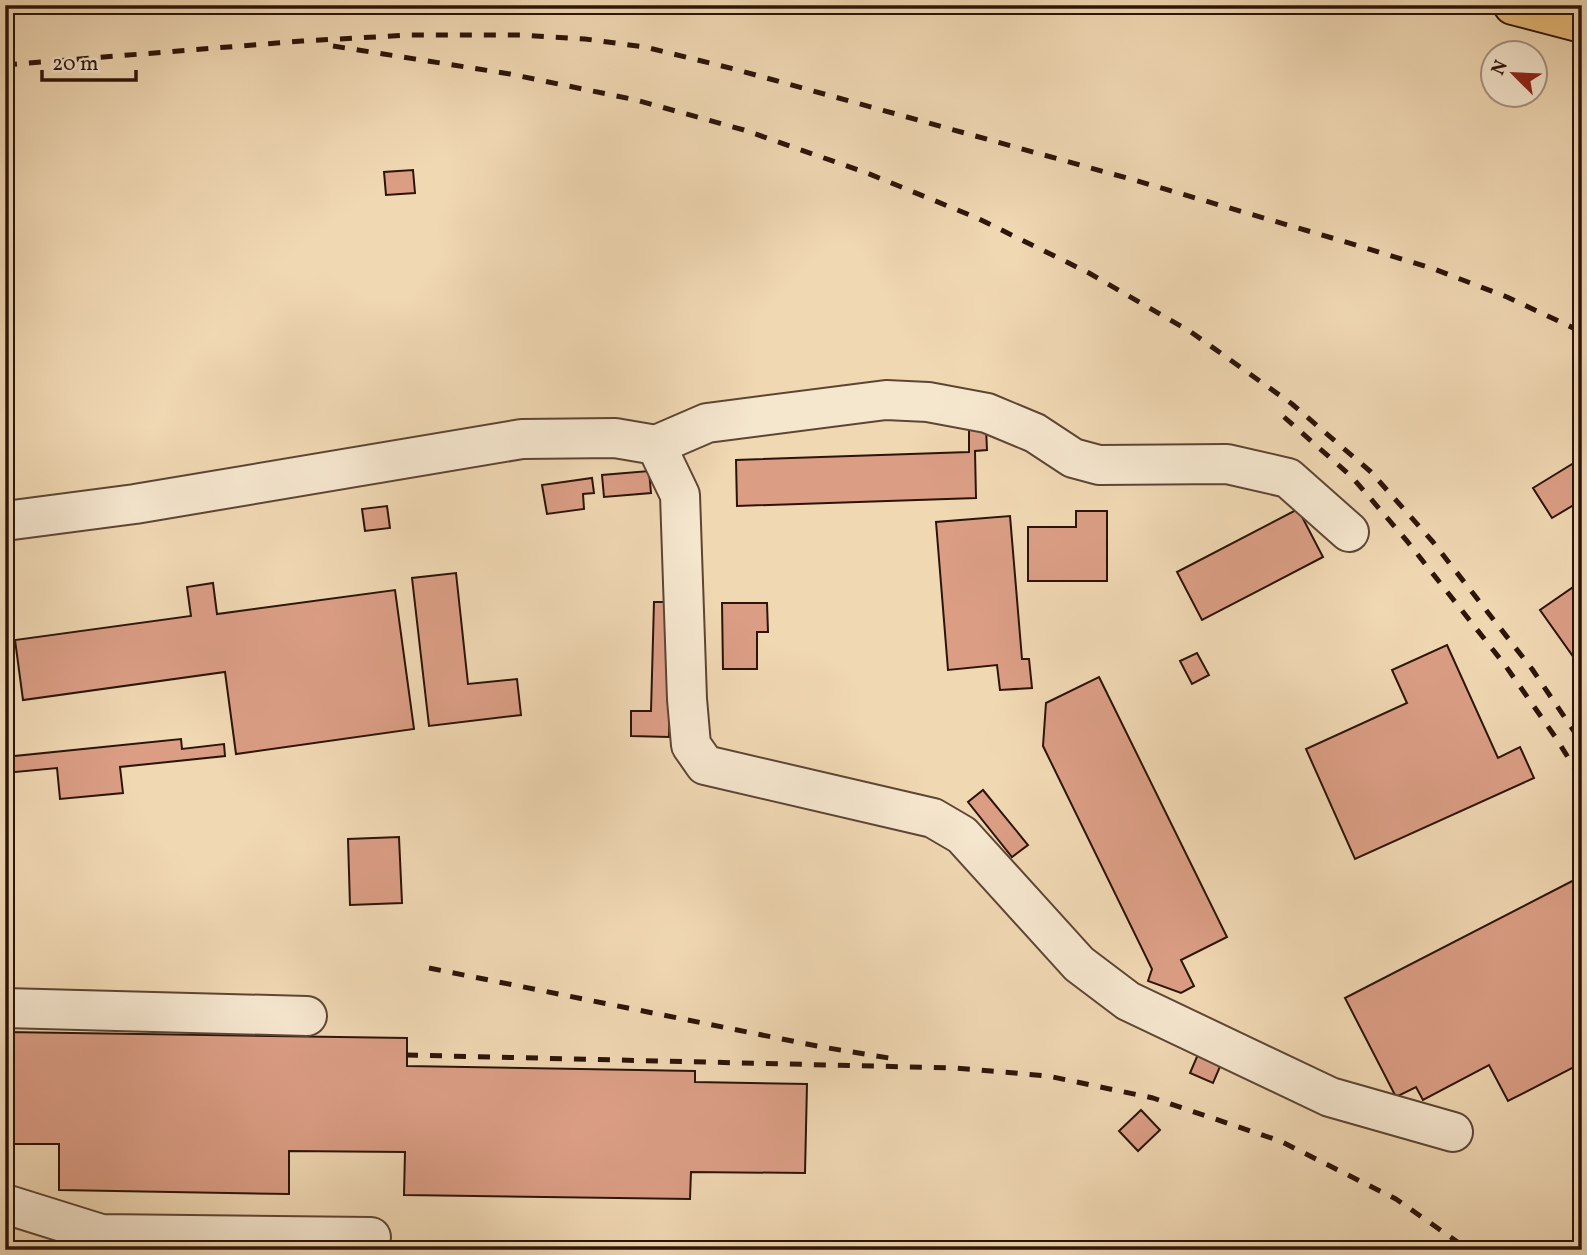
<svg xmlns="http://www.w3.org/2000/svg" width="1587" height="1255" viewBox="0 0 1587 1255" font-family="Vollkorn,serif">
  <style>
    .building { fill: #db9e85; stroke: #2c1409; stroke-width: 2 }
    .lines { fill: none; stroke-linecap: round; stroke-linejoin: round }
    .minor-casing { stroke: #5d4534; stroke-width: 42 }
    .major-casing { stroke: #2c1409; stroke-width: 42 }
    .minor { stroke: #f5e6ce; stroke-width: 38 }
    .major { stroke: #e8bc7a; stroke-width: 38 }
    .rail { stroke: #2c1409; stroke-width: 5; stroke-dasharray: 12 12; stroke-linecap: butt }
  </style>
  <rect width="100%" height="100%" fill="#f0d8b3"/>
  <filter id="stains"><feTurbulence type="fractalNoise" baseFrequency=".00286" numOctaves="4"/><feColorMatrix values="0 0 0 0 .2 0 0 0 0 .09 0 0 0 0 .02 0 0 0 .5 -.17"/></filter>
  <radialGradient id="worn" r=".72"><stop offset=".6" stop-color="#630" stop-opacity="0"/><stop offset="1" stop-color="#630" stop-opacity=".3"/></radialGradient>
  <g class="building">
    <polygon points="413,170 415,193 386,195 384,172"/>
    <polygon points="986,428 987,450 975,451 976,498 737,506 736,460 969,452 969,429"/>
    <polygon points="1582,458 1582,500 1552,518 1533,488"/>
    <polygon points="649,471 651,493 604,497 602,475"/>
    <polygon points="592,478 594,493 583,494 584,509 547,514 542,485"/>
    <polygon points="387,506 390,528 365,531 362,509"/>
    <polygon points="1298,509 1323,557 1202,620 1177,572"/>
    <polygon points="1076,511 1107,511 1107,581 1028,581 1028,527 1076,527"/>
    <polygon points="1010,516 1022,659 1029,659 1032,688 1000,690 997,665 948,670 936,522"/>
    <polygon points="456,573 468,684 517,679 521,715 429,726 412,578"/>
    <polygon points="1582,581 1582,669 1540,610"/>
    <polygon points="213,583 217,614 395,590 414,729 236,754 225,672 23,700 15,640 191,616 187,587"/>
    <polygon points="654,602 672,602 669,737 631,736 631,711 651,711"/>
    <polygon points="722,603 767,603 768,632 757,632 757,669 723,669"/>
    <polygon points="1447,645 1498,758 1520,747 1534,778 1355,859 1306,749 1407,703 1392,670"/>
    <polygon points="1197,653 1209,675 1192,684 1180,661"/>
    <polygon points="1099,677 1227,937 1181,960 1194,986 1181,993 1148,981 1152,969 1043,746 1046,703"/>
    <polygon points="181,739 182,749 224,744 225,756 120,767 123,793 60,799 57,768 5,773 5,757"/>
    <polygon points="983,790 1028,845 1012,857 968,802"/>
    <polygon points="399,837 402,903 350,905 348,839"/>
    <polygon points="1582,876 1582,1063 1508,1101 1489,1065 1423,1100 1416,1087 1396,1097 1345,998"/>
    <polygon points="5,1032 407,1038 407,1066 695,1071 695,1082 807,1084 805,1173 691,1172 690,1199 404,1195 405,1152 289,1151 289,1194 59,1190 59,1144 5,1144"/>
    <polygon points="1199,1052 1222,1062 1213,1083 1190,1073"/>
    <polygon points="1141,1110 1160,1130 1138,1151 1119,1131"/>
  </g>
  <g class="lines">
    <defs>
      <g id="minor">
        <polyline points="656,445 707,423 886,400 928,402 987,413 1035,433 1073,458 1099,465 1227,464 1288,478 1349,532"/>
        <polyline points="5,521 135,504 522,439 615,438 656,445 680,495 687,699 691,745 705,765 933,818 962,835 1079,964 1128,1001 1330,1097 1453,1132"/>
        <polyline points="5,1008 307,1016"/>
        <polyline points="5,1204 101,1234 371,1237"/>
      </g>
      <polyline id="major" points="1513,5 1582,23"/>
    </defs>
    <use href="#minor" class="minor-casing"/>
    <use href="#major" class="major-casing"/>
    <use href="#minor" class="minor"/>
    <use href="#major" class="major"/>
    <g class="rail">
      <polyline points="333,46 510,74 636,100 744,130 867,173 977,218 1089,273 1191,332 1292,404 1371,472 1433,542 1532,669 1582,743"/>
      <polyline points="5,65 302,41 410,35 520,35 585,39 645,47 734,69 1134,180 1339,240 1434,269 1507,297 1582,332"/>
      <polyline points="1284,417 1352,477 1407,541 1505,665 1556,738 1582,780"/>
      <polyline points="429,968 822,1047 889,1058"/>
      <polyline points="406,1055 956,1068 1048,1076 1153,1098 1280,1141 1396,1199 1469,1250"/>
    </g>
  </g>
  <rect width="1587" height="1255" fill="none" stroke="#f0d8b3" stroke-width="28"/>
  <rect x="7" y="7" width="1573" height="1241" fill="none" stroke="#2c1409" stroke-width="3.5"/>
  <rect x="14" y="14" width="1559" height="1227" fill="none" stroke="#2c1409" stroke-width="2"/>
  <g transform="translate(1514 74) rotate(294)"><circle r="33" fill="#f5e6ce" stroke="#a5927f" stroke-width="2"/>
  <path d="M0-5L12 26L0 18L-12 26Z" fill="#8f2418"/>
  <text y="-10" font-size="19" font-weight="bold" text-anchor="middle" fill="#2c1409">N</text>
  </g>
  <path d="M42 70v10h94v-10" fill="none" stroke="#2c1409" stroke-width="3.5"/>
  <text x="52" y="70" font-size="21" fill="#2c1409" stroke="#f5e6ce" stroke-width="5" paint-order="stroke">20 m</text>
  <rect width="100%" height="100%" filter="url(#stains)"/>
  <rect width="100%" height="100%" fill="url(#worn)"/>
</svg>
